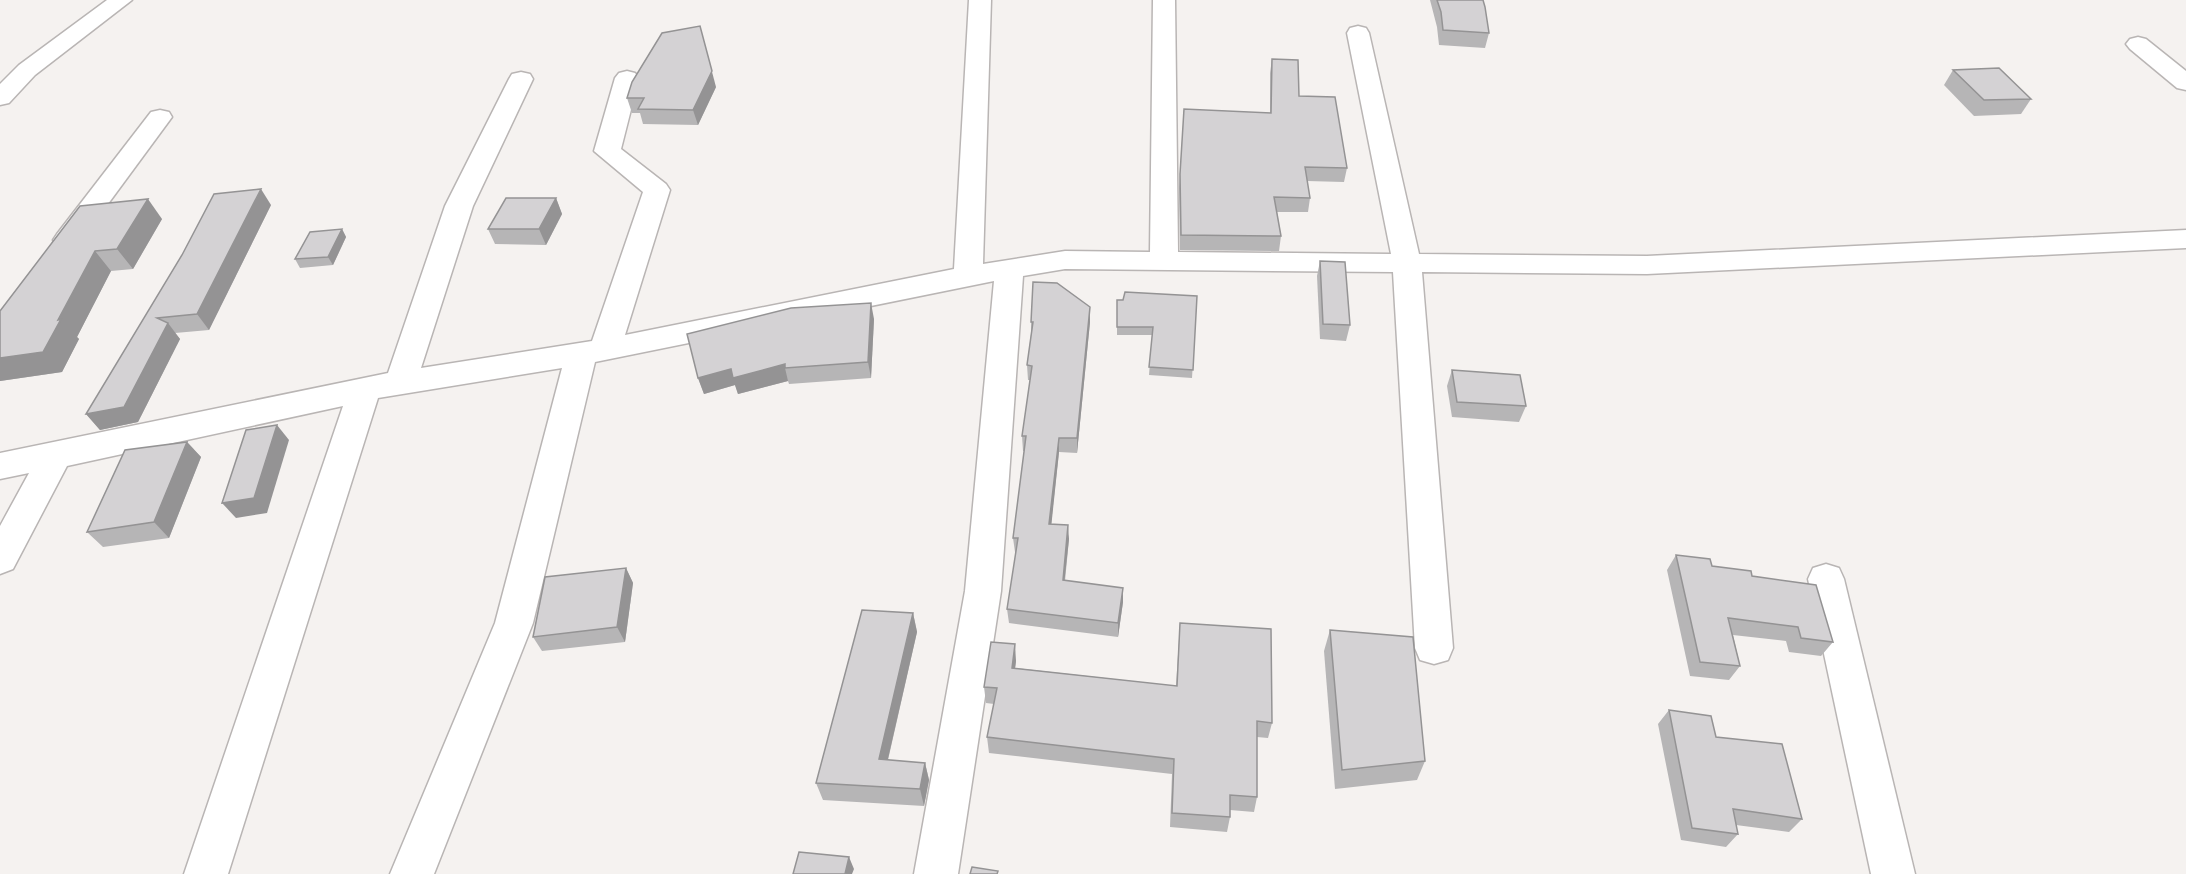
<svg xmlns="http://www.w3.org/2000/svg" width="2186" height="874" viewBox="0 0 2186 874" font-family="'Asap Condensed',sans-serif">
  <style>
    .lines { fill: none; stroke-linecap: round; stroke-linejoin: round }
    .minor-casing { stroke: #b9b5b4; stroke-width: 3 }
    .minor { fill: #fff; fill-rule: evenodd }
    .wall { fill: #b6b5b6 }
    .shaded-wall { fill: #949394 }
    .building { fill: #d4d2d4; stroke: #949394; stroke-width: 1.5 }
  </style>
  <rect width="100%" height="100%" fill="#f5f2f0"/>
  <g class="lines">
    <defs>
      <g id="minor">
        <polygon points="107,0 132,0 35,75 9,103 0,105 0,84 19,65"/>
        <polygon points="969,0 991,0 983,264 1065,251 1150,252 1153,0 1175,0 1178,252 1391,254 1347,33 1350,28 1358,26 1366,28 1369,33 1419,254 1647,256 2186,230 2186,248 1647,274 1422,272 1453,648 1448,660 1434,664 1420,660 1415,648 1393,272 1065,269 1023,276 1001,591 958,874 914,874 965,591 994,281 595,362 533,623 434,874 390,874 495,623 562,368 378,398 228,874 184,874 343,406 67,466 13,569 0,574 0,526 29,473 0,479 0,453 388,373 445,206 509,79 512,74 521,72 530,74 533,79 473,206 421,368 592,341 643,192 594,151 615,78 619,73 627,71 635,73 639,78 621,149 666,184 670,190 625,335 954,269"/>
        <polygon points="2138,37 2146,39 2186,71 2186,90 2177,88 2130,49 2126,44 2130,39"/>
        <polygon points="160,110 169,112 172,117 77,246 67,249 57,246 53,240 57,234 151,112"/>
        <polygon points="1826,564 1839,568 1844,579 1915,874 1871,874 1808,579 1813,568"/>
      </g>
    </defs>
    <use href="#minor" class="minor-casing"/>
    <use href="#minor" class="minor"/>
  </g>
  <g class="wall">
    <polygon points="1430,0 1483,0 1489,33 1485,48 1439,45 1437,27"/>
    <polygon points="1272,59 1299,96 1347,168 1344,182 1307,181 1310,198 1308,212 1277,212 1281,236 1279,251 1180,250 1179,188 1184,109 1270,113 1270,73"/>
    <polygon points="1953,70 2031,99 2021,114 1974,116 1944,85"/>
    <polygon points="716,87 698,125 643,124 640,113 632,113 627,98"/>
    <polygon points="556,198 562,214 546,245 495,244 488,229"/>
    <polygon points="271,205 209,330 175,333 180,339 138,422 100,430 86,414 182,255"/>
    <polygon points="80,206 162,219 133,269 111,271 77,337 79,339 62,372 0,381 0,311"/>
    <polygon points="342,229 346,237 333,265 300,268 295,259"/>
    <polygon points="1320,261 1350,325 1346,341 1320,339 1317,276"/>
    <polygon points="1197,296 1192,378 1149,375 1152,335 1117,335 1117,300"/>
    <polygon points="874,319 871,378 789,384 788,381 738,394 735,385 704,394 698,378"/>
    <polygon points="1031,322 1090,322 1077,453 1059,452 1051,524 1069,539 1065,581 1123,602 1118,637 1009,623 1007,609 1016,552 1015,552 1013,538 1024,451 1023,451 1022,436 1030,380 1028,380 1027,365 1031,334"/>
    <polygon points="1452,370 1526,406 1519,422 1452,417 1447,386"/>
    <polygon points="187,442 201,457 169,538 103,547 87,532"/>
    <polygon points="1676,555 1712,566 1752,576 1833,642 1821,656 1789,652 1786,641 1733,635 1740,666 1729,680 1690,676 1667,570"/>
    <polygon points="626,568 633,583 625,642 542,651 533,637"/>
    <polygon points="913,613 917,632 888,760 925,763 929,780 924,806 823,800 816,783"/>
    <polygon points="1180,623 1272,723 1268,738 1257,737 1257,797 1254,812 1230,810 1230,817 1227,832 1170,827 1172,774 989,753 987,737 994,704 986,703 984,687 1016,661 1015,668 1176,686"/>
    <polygon points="1330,630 1425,761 1417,780 1335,789 1324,651"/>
    <polygon points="1669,710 1802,819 1789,832 1736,825 1738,834 1726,847 1681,840 1658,724"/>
  </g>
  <g class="shaded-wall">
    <polygon points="700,26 716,87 698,125 693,110"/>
    <polygon points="261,189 271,205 209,330 197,314"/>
    <polygon points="556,198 562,214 546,245 539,229"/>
    <polygon points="148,199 162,219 133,269 117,249"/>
    <polygon points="342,229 346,237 333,265 328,257"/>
    <polygon points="95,251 111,271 77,337 79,339 62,372 0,381 0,358 58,320"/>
    <polygon points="871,303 874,319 871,378 868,362"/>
    <polygon points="1090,307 1090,322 1077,453 1077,438"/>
    <polygon points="168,323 180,339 138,422 100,430 86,414"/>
    <polygon points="785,364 785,368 788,381 738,394 735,385 704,394 698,378 731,369"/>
    <polygon points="277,425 289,440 267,513 236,518 222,503"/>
    <polygon points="1059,438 1059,452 1050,538 1049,524"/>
    <polygon points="187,442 201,457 169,538 154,522"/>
    <polygon points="1068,525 1069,539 1063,594 1063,580"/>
    <polygon points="626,568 633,583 625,642 617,627"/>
    <polygon points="1123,588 1123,602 1118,637 1118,623"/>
    <polygon points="913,613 917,632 884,776 879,759"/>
    <polygon points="1015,644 1016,661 1013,684 1012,668"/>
    <polygon points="925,763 929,780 924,806 920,789"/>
    <polygon points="849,857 854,869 852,874 845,874"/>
  </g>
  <g class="building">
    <polygon points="1437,0 1483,0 1485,7 1489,33 1443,30 1441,12"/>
    <polygon points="700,26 712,71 693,110 638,109 644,98 627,98 632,82 662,33"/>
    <polygon points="1272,59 1298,60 1299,96 1335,97 1347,168 1305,167 1310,198 1274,197 1281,236 1181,235 1180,174 1184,109 1271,113"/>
    <polygon points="1999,68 2031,99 1984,100 1953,70"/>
    <polygon points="261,189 197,314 157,318 168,323 124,407 86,414 182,255 214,194"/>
    <polygon points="506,198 556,198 539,229 488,229"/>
    <polygon points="148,199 117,249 95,251 58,320 61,319 43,352 0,358 0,311 80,206"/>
    <polygon points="342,229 328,257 295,259 310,232"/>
    <polygon points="1320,261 1345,262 1350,325 1323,324"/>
    <polygon points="1033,282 1057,283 1090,307 1077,438 1059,438 1049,524 1068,525 1063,580 1123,588 1118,623 1007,609 1018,538 1013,538 1026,436 1022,436 1032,366 1027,365 1033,322 1031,322"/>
    <polygon points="1125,292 1197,296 1193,370 1149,367 1153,327 1117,327 1117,300 1123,300"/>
    <polygon points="871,303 868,362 785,368 785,364 733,378 731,369 698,378 687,334 791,308"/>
    <polygon points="1452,370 1520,375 1526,406 1457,402"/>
    <polygon points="277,425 254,498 222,503 246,430"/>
    <polygon points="187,442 154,522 87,532 125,450"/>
    <polygon points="1676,555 1710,559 1712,566 1751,571 1752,576 1816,585 1833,642 1801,638 1798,627 1728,618 1740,666 1700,662"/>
    <polygon points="626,568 617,627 533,637 545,577"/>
    <polygon points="862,610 913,613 879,759 925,763 920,789 816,783"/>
    <polygon points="1180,623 1271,629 1272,723 1257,721 1257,797 1230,795 1230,817 1172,813 1174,759 987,737 997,688 984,687 991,642 1015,644 1012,668 1177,686"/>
    <polygon points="1330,630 1413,637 1425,761 1342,770"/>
    <polygon points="1669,710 1711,716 1716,737 1782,744 1802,819 1733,809 1738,834 1692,828"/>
    <polygon points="799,852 849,857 845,874 793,874"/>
    <polygon points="972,867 998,871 997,874 970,874"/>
  </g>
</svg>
